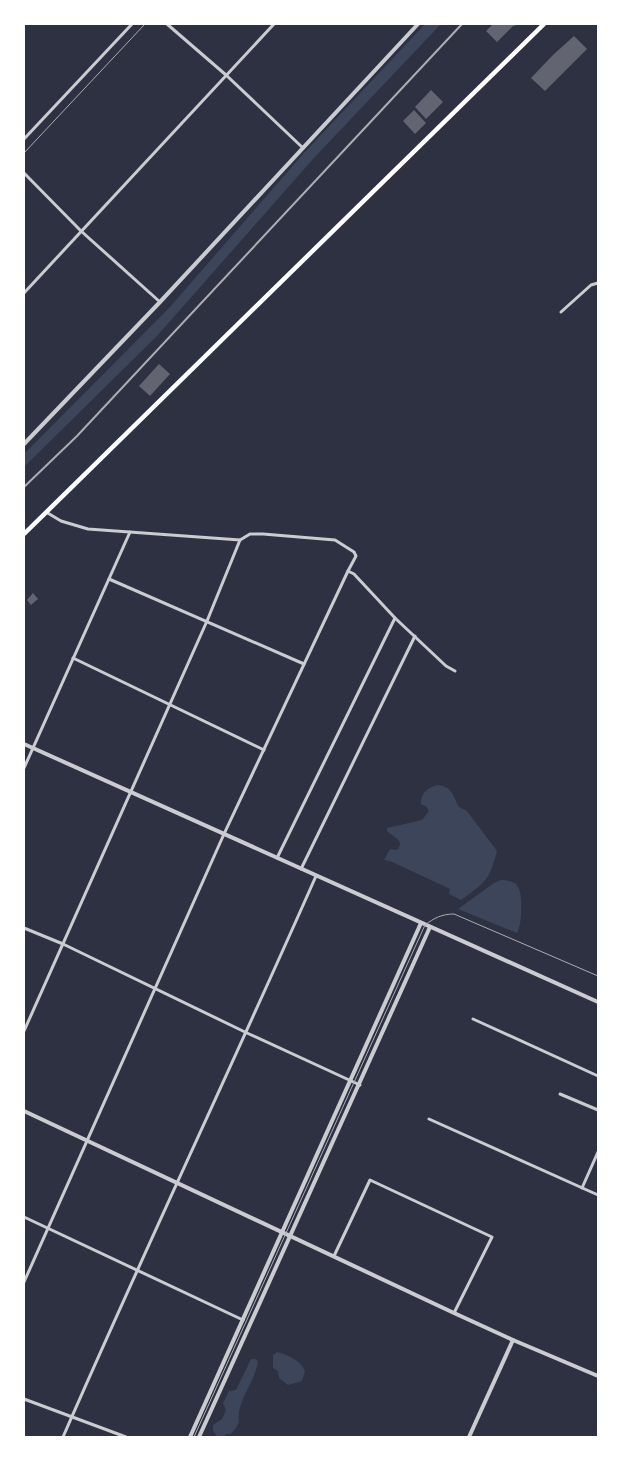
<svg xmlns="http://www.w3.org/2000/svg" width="622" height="1461" viewBox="0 0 622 1461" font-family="'IBM Plex Sans',sans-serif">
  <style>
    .green { fill: #3c4559 }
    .building { fill: #626471 }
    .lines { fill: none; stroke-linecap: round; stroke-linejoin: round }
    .minor { stroke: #caccd0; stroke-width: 3 }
    .tertiary { stroke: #caccd0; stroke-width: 4 }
    .secondary { stroke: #fff; stroke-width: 4.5 }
    .tram { stroke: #abadb3; stroke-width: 1 }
    .rail { stroke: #abadb3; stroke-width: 2 }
  </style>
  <rect width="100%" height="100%" fill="#2d3142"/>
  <g class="green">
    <polygon points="425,24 441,24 313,159 157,336 24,467 24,454 169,308 303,154"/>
    <path d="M437,785C453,786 453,797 459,807L467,811L497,851C489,881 486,882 461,900L449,894L450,889L390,861L384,860L390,849L397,850C406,841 393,837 387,831V828L422,820L429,811L427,807L421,804C420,794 428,787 437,785Z"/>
    <path d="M501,880C506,880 512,881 516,884C524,891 522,925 517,933L458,909L494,883Z"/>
    <path d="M277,1352C287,1354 301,1361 305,1371L302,1381L288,1385L279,1378L278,1371L273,1368V1355Z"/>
    <path d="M251,1359H256L258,1362C255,1379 244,1392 240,1408C236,1421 244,1420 231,1434H226L225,1437H217L213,1430V1425L222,1419L226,1410L223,1403L229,1391L236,1390Z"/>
  </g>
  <g class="building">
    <polygon points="493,24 522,24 513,26 497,42 486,31"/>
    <polygon points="574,36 587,49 545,91 531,78 553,55"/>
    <polygon points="431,90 443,102 426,119 415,107"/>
    <polygon points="414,110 426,123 415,134 403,121"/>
    <polygon points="159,364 170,374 150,396 139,386"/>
    <polygon points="33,593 38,599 31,605 27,600"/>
  </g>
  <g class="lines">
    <g class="minor">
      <polyline points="167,24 226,75 303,148"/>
      <polyline points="24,139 132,24"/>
      <polyline points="24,173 81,231 160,302"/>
      <polyline points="24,293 274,24"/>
      <polyline points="561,312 591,285 598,283"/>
      <polyline points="348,571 354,574 395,618 446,666 455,671"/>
      <polyline points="109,579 304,664"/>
      <polyline points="73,658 264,750"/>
      <polyline points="24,768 130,532"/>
      <polyline points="277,858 395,618"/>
      <polyline points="301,869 415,636"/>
      <polyline points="24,928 63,944 247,1033 360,1085"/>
      <polyline points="473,1019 598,1076"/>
      <polyline points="24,1031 207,621 240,540"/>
      <polyline points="560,1094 598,1110"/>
      <polyline points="429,1119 598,1195"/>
      <polyline points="582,1188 598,1152"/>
      <polyline points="24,1217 243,1320"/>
      <polyline points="334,1256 370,1180 492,1237 454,1313"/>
      <polyline points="24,1282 224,834 348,571 356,556 354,552 335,540 263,534 250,534 240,540 88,529 61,521 46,512"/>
      <polyline points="24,1399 126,1437"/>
      <path d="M63,1437C145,1249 233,1064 316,876"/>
    </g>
    <g class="tertiary">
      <polyline points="24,444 160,302 418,24"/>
      <polyline points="24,744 598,1002"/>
      <polyline points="24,1111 454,1313 513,1340 598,1376"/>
      <polyline points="190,1437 421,923"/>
      <polyline points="199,1437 430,927"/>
      <polyline points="469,1437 513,1340"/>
    </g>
    <polyline class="secondary" points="24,534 544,24"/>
    <g class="tram">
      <polyline points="24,153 145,24"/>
      <path d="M194,1437L425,925C434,918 442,914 454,914L598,976"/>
    </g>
    <polyline class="rail" points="24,487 77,436 462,24"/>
  </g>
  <rect width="622" height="1461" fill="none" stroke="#ffffff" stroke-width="50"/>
</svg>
